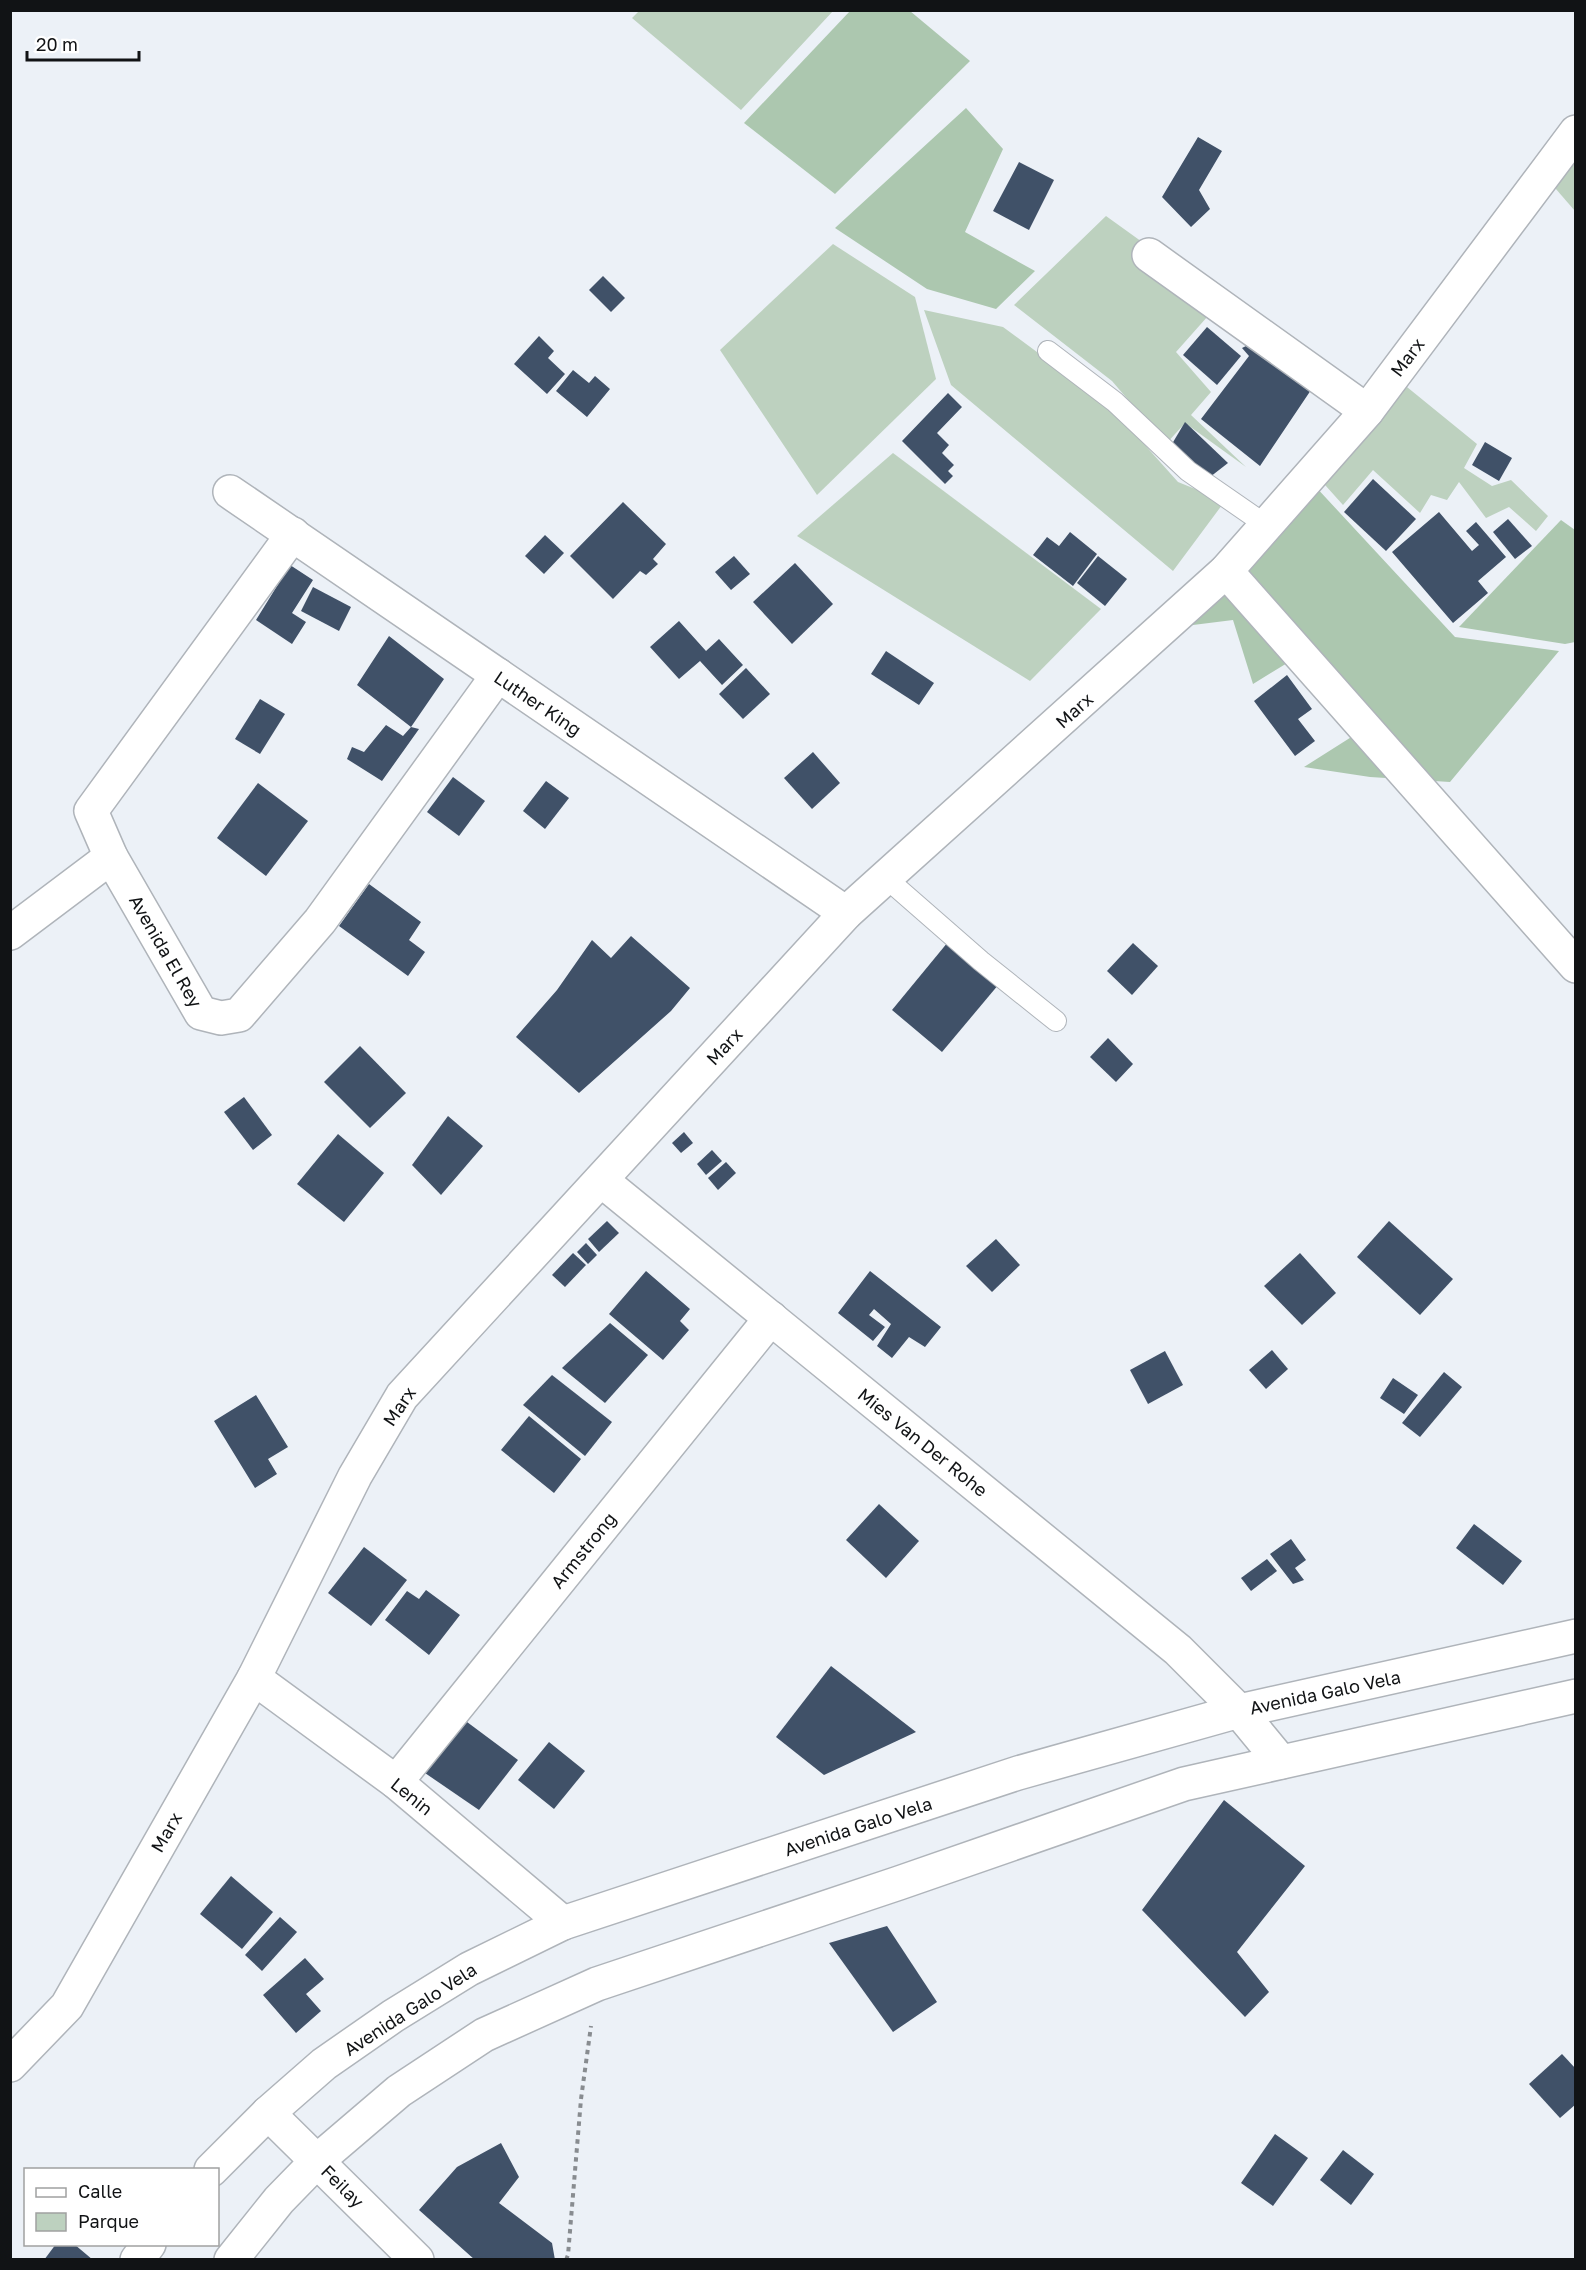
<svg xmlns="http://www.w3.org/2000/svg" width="1586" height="2270" viewBox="0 0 1586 2270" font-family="'Golos Text',sans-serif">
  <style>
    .green { fill: #bdd1bf }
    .forest { fill: #acc7af }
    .building { fill: #405168 }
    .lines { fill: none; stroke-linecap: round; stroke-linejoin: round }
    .lane-casing { stroke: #afb4ba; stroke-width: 22 }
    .street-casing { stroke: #afb4ba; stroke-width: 36 }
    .secondary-casing { stroke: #afb4ba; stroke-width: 36 }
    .path { stroke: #888c90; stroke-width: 4; stroke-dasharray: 4.5 4.5; stroke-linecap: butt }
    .lane { stroke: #fff; stroke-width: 20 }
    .street { stroke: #fff; stroke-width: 33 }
    .secondary { stroke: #fff; stroke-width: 33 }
    .labels { text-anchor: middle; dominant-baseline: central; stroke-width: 6; stroke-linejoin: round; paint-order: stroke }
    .street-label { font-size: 18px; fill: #111315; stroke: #fff }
  </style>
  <rect width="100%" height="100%" fill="#ecf1f7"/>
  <g class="green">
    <polygon points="639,11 639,10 833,11 741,110 632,18"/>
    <polygon points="1575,144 1575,211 1549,181"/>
    <polygon points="1106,216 1252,321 1208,316 1176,352 1211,392 1191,415 1246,467 1185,423 1166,444 1112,381 1014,305"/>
    <polygon points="833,244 915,297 936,379 817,495 720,350"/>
    <polygon points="924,310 1003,327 1110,406 1178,482 1225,501 1173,571 951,385"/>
    <polygon points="1391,374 1477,444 1464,468 1492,486 1511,480 1548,516 1536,531 1509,507 1486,518 1459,482 1447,500 1431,495 1420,513 1373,470 1343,505 1308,466"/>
    <polygon points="893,453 1101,609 1030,681 797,536"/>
  </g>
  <g class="forest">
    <polygon points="850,11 910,11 970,61 835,194 744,123"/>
    <polygon points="966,108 1003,149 965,232 1035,271 996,309 927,289 835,228"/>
    <polygon points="1314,485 1455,637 1559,651 1450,782 1370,777 1304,767 1364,729 1302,654 1253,684 1233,620 1169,628"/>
    <polygon points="1561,520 1575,530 1575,642 1565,644 1459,627"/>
  </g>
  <g class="building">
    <polygon points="1198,137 1222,151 1199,190 1210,209 1191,227 1162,197"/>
    <polygon points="1019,162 1054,180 1029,230 993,211"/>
    <polygon points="603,276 625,298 611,312 589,290"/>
    <polygon points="1207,327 1241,356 1217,385 1183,355"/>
    <polygon points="539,336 554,351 548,358 565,374 547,394 514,364"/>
    <polygon points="1254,342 1311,390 1260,466 1201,419 1249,356 1242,348"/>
    <polygon points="573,370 589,383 595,376 610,389 587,417 556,391"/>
    <polygon points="948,393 962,407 937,433 949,445 942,453 954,465 948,471 953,476 945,484 902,441"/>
    <polygon points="1185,422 1228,463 1210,477 1169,449"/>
    <polygon points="1485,442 1512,458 1499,481 1472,465"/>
    <polygon points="1373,479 1416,519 1386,551 1344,512"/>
    <polygon points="623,502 666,544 653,559 658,564 646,575 640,571 613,599 570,556"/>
    <polygon points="1439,512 1472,551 1479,545 1466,531 1476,522 1506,557 1478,581 1488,593 1453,623 1392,552"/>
    <polygon points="1508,519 1532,546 1515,559 1493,532"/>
    <polygon points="1070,532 1097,554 1073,586 1033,555 1047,537 1059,546"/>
    <polygon points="545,535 564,553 544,574 525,556"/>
    <polygon points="734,556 750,574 731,590 715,572"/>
    <polygon points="1098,556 1127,579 1105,606 1077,583"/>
    <polygon points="795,563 833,604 792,644 753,602"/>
    <polygon points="290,565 313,580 292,613 306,622 292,644 256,620"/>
    <polygon points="313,587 351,607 339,631 301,611"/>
    <polygon points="679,621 706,651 719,639 743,665 722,685 700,661 679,679 650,647"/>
    <polygon points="389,636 444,679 411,727 419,729 382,781 347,759 352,747 364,752 386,725 403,736 411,727 357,685"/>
    <polygon points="886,651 934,683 919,705 871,674"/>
    <polygon points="746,668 770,694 743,719 719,694"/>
    <polygon points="1287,675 1312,709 1298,719 1315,741 1295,756 1254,701"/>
    <polygon points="260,699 285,714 260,754 235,739"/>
    <polygon points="813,752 840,783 812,809 784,778"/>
    <polygon points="453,777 485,801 459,836 427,812"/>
    <polygon points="546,781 569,798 545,829 523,811"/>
    <polygon points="258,783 308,821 266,876 217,838"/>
    <polygon points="369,884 421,922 409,940 425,952 408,976 339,926"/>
    <polygon points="631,936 690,988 671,1011 579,1093 516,1037 557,990 592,940 611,958"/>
    <polygon points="948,942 999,984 942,1052 892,1010"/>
    <polygon points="1133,943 1158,966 1132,995 1107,971"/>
    <polygon points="1108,1038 1133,1064 1116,1082 1090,1057"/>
    <polygon points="360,1046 406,1093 370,1128 324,1082"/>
    <polygon points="244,1097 272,1135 253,1150 224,1112"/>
    <polygon points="448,1116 483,1146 441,1195 412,1165"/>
    <polygon points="684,1132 693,1143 681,1153 672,1143"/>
    <polygon points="338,1134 384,1173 344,1222 297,1184"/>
    <polygon points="712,1150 722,1161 706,1175 697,1164"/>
    <polygon points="726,1162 736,1173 718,1190 708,1178"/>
    <polygon points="607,1221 619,1233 599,1252 588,1239"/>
    <polygon points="1389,1221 1453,1279 1420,1315 1357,1257"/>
    <polygon points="996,1239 1020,1265 992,1292 966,1266"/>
    <polygon points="586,1243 597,1255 588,1264 577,1252"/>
    <polygon points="573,1253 586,1265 565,1287 552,1275"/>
    <polygon points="1300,1253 1336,1293 1302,1325 1264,1286"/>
    <polygon points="646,1271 690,1309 680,1321 689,1330 663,1360 609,1314"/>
    <polygon points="870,1271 941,1327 925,1347 909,1337 892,1358 877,1346 891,1324 874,1309 869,1315 885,1327 873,1341 838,1313"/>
    <polygon points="610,1323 648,1355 605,1403 562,1368"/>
    <polygon points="1272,1350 1288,1369 1266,1389 1249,1370"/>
    <polygon points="1165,1351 1183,1385 1148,1404 1130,1370"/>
    <polygon points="1444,1372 1462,1387 1420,1437 1402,1423"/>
    <polygon points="552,1375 612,1422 585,1456 523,1405"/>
    <polygon points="1393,1378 1418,1395 1404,1414 1380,1398"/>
    <polygon points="256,1395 288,1447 268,1459 277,1474 255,1488 214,1421"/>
    <polygon points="529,1416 581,1459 554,1493 501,1450"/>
    <polygon points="879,1504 919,1541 886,1578 846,1540"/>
    <polygon points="1474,1524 1522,1561 1503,1585 1456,1548"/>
    <polygon points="1291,1539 1306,1560 1295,1568 1304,1580 1293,1584 1270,1554"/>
    <polygon points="364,1547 407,1580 371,1626 328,1593"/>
    <polygon points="1267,1559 1277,1571 1251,1591 1241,1578"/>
    <polygon points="426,1590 460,1615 429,1655 385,1620 407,1591 419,1599"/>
    <polygon points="831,1666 916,1732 824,1775 776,1737"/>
    <polygon points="467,1722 518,1760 479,1810 425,1773 449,1736"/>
    <polygon points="549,1742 585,1771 554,1809 518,1780"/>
    <polygon points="1224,1800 1305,1866 1237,1952 1269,1992 1245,2017 1142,1910"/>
    <polygon points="231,1876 273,1912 242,1949 200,1914"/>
    <polygon points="280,1917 297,1932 262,1971 245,1955"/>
    <polygon points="887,1926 937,2002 893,2032 829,1943"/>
    <polygon points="305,1958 324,1979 306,1994 321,2011 296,2033 263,1995"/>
    <polygon points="1562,2054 1576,2069 1576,2104 1560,2118 1529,2084"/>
    <polygon points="1275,2134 1308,2158 1273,2206 1241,2183"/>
    <polygon points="501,2143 519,2177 499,2203 552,2243 555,2260 475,2260 419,2210 457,2167"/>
    <polygon points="1343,2150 1374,2174 1351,2205 1320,2180"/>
    <polygon points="56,2244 74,2244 93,2260 44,2260"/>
  </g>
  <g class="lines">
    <defs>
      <g id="lane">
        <polyline points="1048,351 1115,402 1188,471 1266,525"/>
        <polyline points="886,878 981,961 1056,1021"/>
      </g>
      <g id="street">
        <polyline points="1149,255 1367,411"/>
        <polyline points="230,492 846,913"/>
        <polyline points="293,534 91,811 111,857 201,1013 221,1018 239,1015 320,921 498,675"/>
        <polyline points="1226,571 1576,966"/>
        <polyline points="10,933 111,857"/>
        <polyline points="601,1180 1178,1650 1239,1711 1281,1762"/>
        <polyline points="254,1678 396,1782 563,1923"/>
        <polyline points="396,1782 771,1318"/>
        <polyline points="10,2065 67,2006 254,1678 355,1476 402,1396 846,913 1226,571 1367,411 1576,132"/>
        <polyline points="268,2113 417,2260"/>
      </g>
      <g id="secondary">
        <polyline points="211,2170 268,2113 324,2064 393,2016 469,1969 563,1923 1018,1773 1239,1711 1576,1636"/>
        <polyline points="137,2260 149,2244"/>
        <polyline points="231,2260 279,2200 317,2161 399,2091 484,2035 597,1984 899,1883 1184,1784 1576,1696"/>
      </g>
    </defs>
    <use href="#lane" class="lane-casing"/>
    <use href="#street" class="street-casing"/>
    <use href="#secondary" class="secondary-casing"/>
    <polyline class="path" points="566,2260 568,2255 581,2099 591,2026"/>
    <use href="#lane" class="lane"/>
    <use href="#street" class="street"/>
    <use href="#secondary" class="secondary"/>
  </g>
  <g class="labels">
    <g class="street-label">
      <text transform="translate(1407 357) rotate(-53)">Marx</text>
      <text transform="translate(538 703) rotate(34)">Luther King</text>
      <text transform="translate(1074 710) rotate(-42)">Marx</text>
      <text transform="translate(166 951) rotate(60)">Avenida El Rey</text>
      <text transform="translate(724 1046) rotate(-47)">Marx</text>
      <text transform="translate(399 1406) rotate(-56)">Marx</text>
      <text transform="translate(923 1442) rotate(39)">Mies Van Der Rohe</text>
      <text transform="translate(583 1550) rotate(-51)">Armstrong</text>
      <text transform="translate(1325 1692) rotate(-12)">Avenida Galo Vela</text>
      <text transform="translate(412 1796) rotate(39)">Lenin</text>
      <text transform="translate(858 1826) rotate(-18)">Avenida Galo Vela</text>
      <text transform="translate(166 1832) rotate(-60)">Marx</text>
      <text transform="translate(410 2009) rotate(-33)">Avenida Galo Vela</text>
      <text transform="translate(343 2186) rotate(45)">Feilay</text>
    </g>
  </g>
  <rect width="1586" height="2270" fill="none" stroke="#111315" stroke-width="24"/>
  <rect x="24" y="2168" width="195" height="78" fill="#ffffff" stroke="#a0a1a1" stroke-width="1.5"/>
  <rect x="36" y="2188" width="30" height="9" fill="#ffffff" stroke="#a0a1a1" stroke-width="1.5"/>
  <text x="78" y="2198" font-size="18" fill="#111315">Calle</text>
  <rect x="36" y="2213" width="30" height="18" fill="#bdd1bf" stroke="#a0a1a1" stroke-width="1.5"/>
  <text x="78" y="2228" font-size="18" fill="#111315">Parque</text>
  <path d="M27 51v9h112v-9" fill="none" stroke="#111315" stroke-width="3"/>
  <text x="36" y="51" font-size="18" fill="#111315" stroke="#ffffff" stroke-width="4.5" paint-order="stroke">20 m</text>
</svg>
